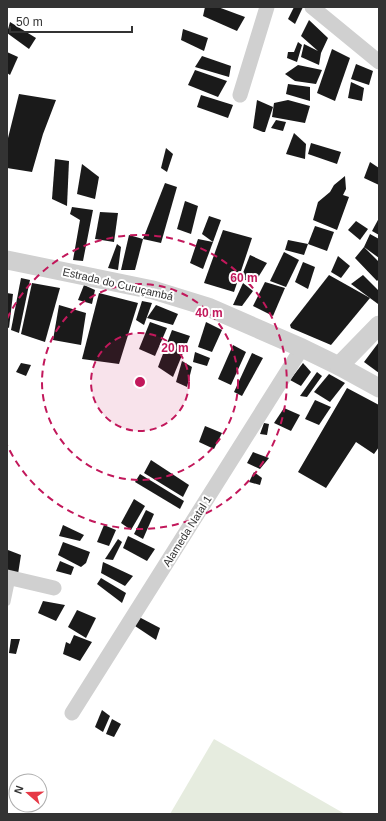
<svg xmlns="http://www.w3.org/2000/svg" width="386" height="821" viewBox="0 0 386 821" font-family="Helvetica,sans-serif">
  <style>
    .green { fill: #e6ecdf }
    .building { fill: #1a1a1a }
    .lines { fill: none; stroke-linecap: round; stroke-linejoin: round }
    .service { stroke: #d0d0d0; stroke-width: 7 }
    .minor { stroke: #d0d0d0; stroke-width: 15 }
    .tertiary { stroke: #d0d0d0; stroke-width: 19 }
    .ring { fill: none; stroke: #c2185b; stroke-width: 2; stroke-dasharray: 7 5 }
    .labels { text-anchor: middle; dominant-baseline: central; stroke-width: 4; stroke-linejoin: round; paint-order: stroke }
    .street-label { font-size: 11px; fill: #333; stroke: #fff }
    .centre { fill: #c2185b; stroke: #fff; stroke-width: 2 }
    .ring-label { font-size: 12px; text-anchor: middle; font-weight: bold; fill: #c2185b; stroke: #fff; stroke-width: 4; stroke-linejoin: round; paint-order: stroke }
  </style>
  <rect width="100%" height="100%" fill="#fff"/>
  <polygon class="green" points="214,739 345,814 170,814"/>
  <g class="building">
    <polygon points="205,7 218,7 245,17 237,31 203,16"/>
    <polygon points="294,7 303,7 295,24 288,19"/>
    <polygon points="309,20 328,38 321,53 319,65 301,57 304,44 318,51 301,36"/>
    <polygon points="10,22 36,38 29,49 7,33"/>
    <polygon points="183,29 208,38 204,51 181,40"/>
    <polygon points="298,42 302,45 297,62 287,58 288,52 294,52"/>
    <polygon points="332,49 350,58 335,101 317,93"/>
    <polygon points="7,52 18,57 10,75 7,73"/>
    <polygon points="202,56 231,66 229,77 195,67"/>
    <polygon points="356,64 373,71 369,85 351,79"/>
    <polygon points="298,65 322,70 316,84 295,81 285,74"/>
    <polygon points="195,70 227,81 218,97 188,85"/>
    <polygon points="351,82 364,88 362,101 348,98"/>
    <polygon points="288,84 310,87 310,101 286,94"/>
    <polygon points="19,94 56,100 43,134 32,172 7,168 7,142"/>
    <polygon points="201,95 233,105 228,118 197,107"/>
    <polygon points="257,100 273,107 265,132 263,132 253,128"/>
    <polygon points="288,100 310,106 305,123 272,117 274,103"/>
    <polygon points="276,120 286,122 283,131 271,128"/>
    <polygon points="294,133 306,144 305,159 286,154"/>
    <polygon points="311,143 341,152 337,164 308,154"/>
    <polygon points="166,148 173,154 167,172 161,168"/>
    <polygon points="55,159 69,161 67,206 52,199"/>
    <polygon points="370,162 379,168 379,185 364,178"/>
    <polygon points="82,164 99,177 95,199 77,194"/>
    <polygon points="345,176 346,189 343,195 349,197 337,230 313,220 318,202 330,192 334,185"/>
    <polygon points="165,183 177,187 161,243 143,239"/>
    <polygon points="185,201 198,206 191,234 177,229"/>
    <polygon points="72,207 93,210 83,261 73,260 80,220 70,214"/>
    <polygon points="100,212 118,213 114,242 95,239"/>
    <polygon points="209,216 221,220 213,242 202,234"/>
    <polygon points="379,218 379,235 372,231"/>
    <polygon points="356,221 368,229 360,240 348,230"/>
    <polygon points="315,226 334,232 327,251 308,244"/>
    <polygon points="223,230 252,238 234,292 204,283"/>
    <polygon points="370,234 379,239 379,258 364,247 379,262 379,279 377,281 355,258 364,247"/>
    <polygon points="129,235 143,239 135,270 121,270"/>
    <polygon points="198,239 213,242 203,269 190,263"/>
    <polygon points="288,240 308,244 304,255 285,250"/>
    <polygon points="117,244 121,247 118,270 108,268"/>
    <polygon points="284,252 299,260 286,287 270,281"/>
    <polygon points="250,255 267,263 254,284 241,278"/>
    <polygon points="338,256 350,266 341,278 331,272"/>
    <polygon points="303,262 315,267 308,289 295,282"/>
    <polygon points="329,275 370,298 331,345 291,328 290,325"/>
    <polygon points="363,275 379,291 378,304 351,284"/>
    <polygon points="21,278 30,280 19,333 11,330"/>
    <polygon points="265,282 285,288 273,316 253,306"/>
    <polygon points="32,283 60,288 45,342 21,334"/>
    <polygon points="243,283 253,291 242,306 233,305"/>
    <polygon points="84,285 95,290 92,304 78,300"/>
    <polygon points="7,293 13,294 9,328 7,327"/>
    <polygon points="99,293 138,303 119,364 82,359"/>
    <polygon points="142,301 152,303 144,325 136,320"/>
    <polygon points="59,305 86,313 81,345 53,340"/>
    <polygon points="156,305 178,314 173,325 147,318"/>
    <polygon points="150,322 167,328 155,356 139,349"/>
    <polygon points="206,322 222,330 212,352 198,347"/>
    <polygon points="172,330 190,336 173,377 158,367"/>
    <polygon points="379,342 379,373 364,362"/>
    <polygon points="233,345 246,352 231,385 218,379"/>
    <polygon points="195,352 210,358 207,366 193,362"/>
    <polygon points="252,353 263,358 242,396 234,392"/>
    <polygon points="182,361 192,367 187,387 176,382"/>
    <polygon points="21,363 31,365 26,376 16,372"/>
    <polygon points="303,363 311,372 301,386 290,380"/>
    <polygon points="317,372 322,376 307,397 300,396"/>
    <polygon points="329,374 345,383 330,402 314,392"/>
    <polygon points="347,388 379,405 379,447 374,454 356,442 326,488 298,472"/>
    <polygon points="315,400 331,407 319,425 305,419"/>
    <polygon points="284,408 300,415 291,431 274,423"/>
    <polygon points="264,423 269,424 267,435 260,434"/>
    <polygon points="205,426 222,433 214,449 199,442"/>
    <polygon points="253,452 269,458 260,469 247,463"/>
    <polygon points="151,460 189,485 183,497 144,473"/>
    <polygon points="254,472 262,478 260,485 249,482"/>
    <polygon points="140,474 184,501 180,509 135,482"/>
    <polygon points="134,499 145,506 131,530 121,523"/>
    <polygon points="146,510 154,514 143,539 134,534"/>
    <polygon points="63,525 84,535 80,541 59,536"/>
    <polygon points="104,525 116,530 109,546 97,542"/>
    <polygon points="128,536 155,549 147,561 123,548"/>
    <polygon points="118,539 122,542 113,560 105,559"/>
    <polygon points="63,542 90,552 86,563 81,567 58,555"/>
    <polygon points="8,550 21,555 18,574 7,572"/>
    <polygon points="60,561 74,567 71,575 56,571"/>
    <polygon points="103,562 133,576 125,586 101,573"/>
    <polygon points="101,578 126,593 122,603 97,584"/>
    <polygon points="43,601 65,605 56,621 38,613"/>
    <polygon points="77,610 96,618 86,638 68,627"/>
    <polygon points="139,617 160,628 156,640 135,626"/>
    <polygon points="74,635 92,642 80,661 63,654 66,642 70,644"/>
    <polygon points="11,639 20,639 16,654 9,653"/>
    <polygon points="102,710 110,716 103,732 95,727"/>
    <polygon points="112,719 121,724 114,737 106,734"/>
  </g>
  <g class="lines">
    <polyline class="service" points="7,602 12,578"/>
    <g class="minor">
      <polyline points="312,7 379,62"/>
      <polyline points="240,95 267,7"/>
      <polyline points="7,577 54,588"/>
      <polyline points="72,713 302,348"/>
    </g>
    <g class="tertiary">
      <polyline points="7,260 153,290 208,307 302,348 339,366 379,388"/>
      <polyline points="339,366 379,325"/>
    </g>
  </g>
  <circle cx="140" cy="382" r="49" fill="#c2185b" fill-opacity=".12"/>
  <g class="ring">
    <circle cx="140" cy="382" r="49"/>
    <circle cx="140" cy="382" r="98"/>
    <path d="M7 319A147 147 0 1 1 7 445"/>
  </g>
  <g class="labels">
    <g class="street-label">
      <text transform="translate(118 284) rotate(13)">Estrada do Curuçambá</text>
      <text transform="translate(187 531) rotate(-58)">Alameda Natal 1</text>
    </g>
  </g>
  <circle cx="140" cy="382" r="6" class="centre"/>
  <g class="ring-label">
    <text x="244" y="282">60 m</text>
    <text x="209" y="317">40 m</text>
    <text x="175" y="352">20 m</text>
  </g>
  <rect width="386" height="821" fill="none" stroke="#333333" stroke-width="16"/>
  <g transform="translate(28 793) rotate(290)"><circle r="19" fill="#ffffff" stroke="#adadad"/>
  <path d="M0-3L7 15L0 10L-7 15Z" fill="#e63946"/>
  <text y="-6" font-size="11" font-weight="bold" text-anchor="middle" fill="#333333">N</text>
  </g>
  <path d="M10 26v6h122v-6" fill="none" stroke="#333333" stroke-width="2"/>
  <text x="16" y="26" font-size="12" fill="#333333" stroke="#ffffff" stroke-width="3" paint-order="stroke">50 m</text>
</svg>
